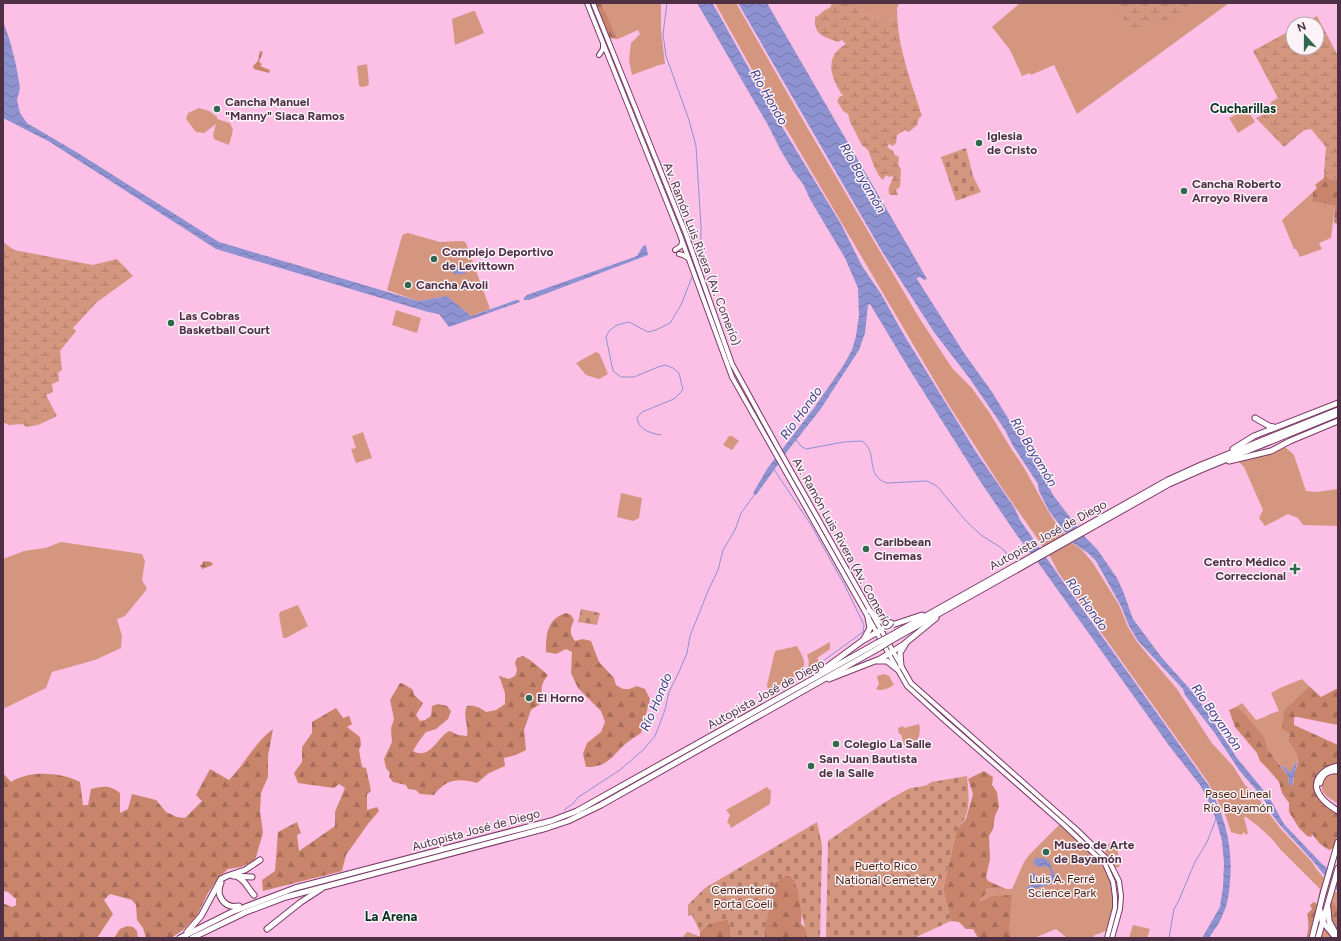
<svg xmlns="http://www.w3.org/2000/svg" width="1341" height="941" viewBox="0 0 1341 941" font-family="Figtree,sans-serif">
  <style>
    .green { fill: #d5967f }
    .forest { fill: url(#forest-firs) }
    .wetland { fill: url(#wetland-marsh) }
    .cemetery { fill: url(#cemetery-stones) }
    .water { fill: url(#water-waves) }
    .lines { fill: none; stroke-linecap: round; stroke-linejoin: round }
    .stream { stroke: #8e92d0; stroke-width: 1 }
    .major-casing { stroke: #7a3a66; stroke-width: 6 }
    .highway-casing { stroke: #7a3a66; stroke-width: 7 }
    .major { stroke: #fff; stroke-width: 4 }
    .highway { stroke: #fff; stroke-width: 5 }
    .highway-bridge-casing { stroke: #7a3a66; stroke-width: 7; stroke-linecap: butt }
    .highway-bridge { stroke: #fff; stroke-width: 5 }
    .poi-dot { fill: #31674d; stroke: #fbf3f8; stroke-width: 1.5 }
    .labels { text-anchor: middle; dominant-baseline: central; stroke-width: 3; stroke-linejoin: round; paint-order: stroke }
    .poi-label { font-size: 12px; font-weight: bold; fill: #4e3044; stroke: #fbf3f8; text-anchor: start }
    .street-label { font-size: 12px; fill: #4e3044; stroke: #fbf3f8 }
    .park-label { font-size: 12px; fill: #4a1e0d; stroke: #fbf3f8 }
    .water-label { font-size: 13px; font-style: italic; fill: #403e89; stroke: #fbf3f8 }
    .neighbourhood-label { font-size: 13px; font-weight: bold; fill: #063421; stroke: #fbf3f8 }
  </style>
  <defs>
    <pattern id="forest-firs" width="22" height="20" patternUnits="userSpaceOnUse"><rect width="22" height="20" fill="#c9856c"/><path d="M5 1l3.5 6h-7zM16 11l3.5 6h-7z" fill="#a56d5a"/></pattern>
    <pattern id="wetland-marsh" width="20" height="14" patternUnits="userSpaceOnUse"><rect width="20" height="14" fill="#d5967f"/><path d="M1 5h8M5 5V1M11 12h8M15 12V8" fill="none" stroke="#af7b6a"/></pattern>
    <pattern id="cemetery-stones" width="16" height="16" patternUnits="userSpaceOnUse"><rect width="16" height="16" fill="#d5967f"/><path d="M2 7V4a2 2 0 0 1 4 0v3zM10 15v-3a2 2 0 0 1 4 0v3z" fill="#af7b6a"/></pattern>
    <pattern id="water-waves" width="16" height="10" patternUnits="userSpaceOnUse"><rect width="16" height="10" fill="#8e92d0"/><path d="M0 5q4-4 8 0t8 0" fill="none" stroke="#7678aa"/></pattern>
  </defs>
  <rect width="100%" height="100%" fill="#fcbfe6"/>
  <g class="green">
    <polygon points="601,3 661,3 661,30 665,64 659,65 632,75 629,60 631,43 640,34 638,30 618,39"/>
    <path d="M715,3H736L808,129L918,316L952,368L971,387L989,412L1012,450L1023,466L1048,511L1059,528L1072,543L1081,549L1093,563L1119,605L1128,627L1137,642L1177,689L1211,742L1233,766L1245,785L1258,797L1266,810L1281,829L1312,862L1317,870L1338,894V909C1332,902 1326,897 1320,889L1280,849L1272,839L1258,826L1246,817H1244L1248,833L1246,835L1244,832L1241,835L1231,832L1226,817L1208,782L1058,572L1051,558L1000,485L947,402L763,89Z"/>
    <polygon points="862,3 899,3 893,19 888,20 859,13"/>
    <polygon points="1020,3 1229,3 1077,114 1054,65 1031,75 1030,73 1022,76 1010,50 992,27"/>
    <polygon points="473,11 475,11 484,33 455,45 452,19"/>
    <polygon points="367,64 369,84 367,86 362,87 359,86 357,66"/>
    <polygon points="199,108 209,111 217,117 217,119 230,123 233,130 229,145 214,139 213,135 216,124 204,133 196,132 186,119 188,113"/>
    <polygon points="1247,109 1255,122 1238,133 1229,118"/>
    <polygon points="1313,192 1312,202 1328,204 1328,205 1335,206 1331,238 1319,243 1322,249 1300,257 1296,249 1294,249 1282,220"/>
    <polygon points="408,233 440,242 463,241 466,243 490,309 471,316 447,296 418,301 387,290 402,236 404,234"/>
    <polygon points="396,310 421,318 417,333 392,325"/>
    <polygon points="596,352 599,353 608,374 599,379 586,375 576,363"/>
    <polygon points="363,432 372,458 356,463 351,449 356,448 352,436"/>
    <polygon points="729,436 732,436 739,441 732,450 723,445"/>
    <polygon points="1285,447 1294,455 1306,491 1317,492 1338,489 1338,526 1303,525 1298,518 1288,514 1265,526 1259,518 1263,510 1244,467 1237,460 1273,453"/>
    <polygon points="621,493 642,498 639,518 633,521 617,517"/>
    <polygon points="61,542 142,554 145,561 142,580 147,589 125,616 117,619 122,636 121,648 95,660 52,672 46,688 3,709 3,559 24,551 45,548"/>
    <polygon points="298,605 308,626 286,638 283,638 279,615 280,612"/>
    <path d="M830,642V649L817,658L822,666L802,677C808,670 811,663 807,655Z"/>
    <path d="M797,646C808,665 807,669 788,680C781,684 774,688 768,690L767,685L775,651Z"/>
    <path d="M884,674L889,676L894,685C888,688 882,692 876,689L879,684L877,676Z"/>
    <path d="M1302,679L1309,686L1284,710L1290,734L1288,740L1297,755L1298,761L1294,764L1293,770L1289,774L1285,767L1281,766L1267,748L1263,737L1240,709L1236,707L1242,703L1256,720C1265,718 1270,713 1279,711L1271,693L1280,688Z"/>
    <path d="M919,724C922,735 917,745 905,748L901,734H899L898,728L903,726L904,728Z"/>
    <path d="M1338,772V804C1324,794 1317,793 1326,775Z"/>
    <polygon points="767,787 771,791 770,804 731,828 730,825 727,822 730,815 726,810"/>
    <path d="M1060,824C1069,832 1077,840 1086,848C1105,867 1117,881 1112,910C1111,917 1108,924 1106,931L1095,935L1091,938H1067L1056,929L1034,938H1012L1009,927L991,896L981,901L980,899L986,894L987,888L1012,889L1024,862L1030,854Z"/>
    <polygon points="1111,842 1117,845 1120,866 1116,868 1105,853 1107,846"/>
    <polygon points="1323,924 1335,938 1319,938"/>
    <polygon points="1133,925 1150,929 1147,938 1129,938"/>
    <polygon points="687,932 688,932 701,937 700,938 682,938"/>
  </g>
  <g class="forest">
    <polygon points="595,3 601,3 618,39 610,38"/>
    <polygon points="260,51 263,52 259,62 262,64 260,66 270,70 269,73 254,69 253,66 258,61"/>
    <polygon points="1324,172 1329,179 1338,180 1338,224 1334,223 1335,206 1328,205 1328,204 1312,202 1313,192 1317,188 1315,185 1324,178"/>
    <polygon points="204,561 211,562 213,565 202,569 200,565 202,565 203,562"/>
    <path d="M566,613L571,615L574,620C570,629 569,633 575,641L583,639L591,641L599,662L614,678L616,685L623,689H629L637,686L645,689L650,699L641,733C635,737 628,741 623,746C610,759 606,767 586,767L583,754L587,743L601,732L605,722L601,711L578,688L571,673L572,652L566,649L556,654L546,652C546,634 547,619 566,613Z"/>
    <path d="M523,656L530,660L548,675C540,685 541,689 543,702L531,710L524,730L526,750L516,755L504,758L505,766L489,773L477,783C458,778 446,779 434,795L420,794L416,790L408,789L406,785L393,782L389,777L390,773L386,768L384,759L392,742L391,728L394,719L390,700L400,683L404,684L413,690L414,695L423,703L416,715L420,721L425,720L431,716L432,706L438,704L447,706L451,711L448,719L436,729L426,732L419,741L413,751C431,761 438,735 450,731L458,735L467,736C469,725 462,717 467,706C475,705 479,707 486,712L496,710L505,704V693L499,676L509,679L515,676L517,670L515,663L517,658Z"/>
    <polygon points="1309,686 1321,697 1338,688 1338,725 1297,717 1294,717 1294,725 1338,745 1338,764 1329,767 1315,789 1338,813 1338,833 1334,848 1329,850 1320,844 1312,834 1311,837 1307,836 1299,828 1289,812 1289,803 1282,793 1279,782 1268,769 1260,761 1257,753 1235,727 1229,710 1236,707 1240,709 1264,737 1267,748 1288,776 1289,784 1293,786 1294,773 1296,769 1298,761 1297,755 1288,740 1290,734 1282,729 1284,710"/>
    <polygon points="336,708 343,718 349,716 352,724 347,727 360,737 361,745 359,750 362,767 366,768 371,791 367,794 367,810 377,807 379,811 368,824 346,855 342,871 263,891 262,880 275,871 278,832 297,822 301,833 297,835 299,851 335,826 335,812 345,788 339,784 334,788 298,783 294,773 302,762 302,747 312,733 312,722"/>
    <path d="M273,729L268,756V777L261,793L260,811L263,833L255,860L241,867L228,869L219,877L208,893L196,917L183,930L171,938H146L143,928L137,920L136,905L132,900L110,894L104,900L113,914L97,938H4L3,904H5L12,907L16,905V899L8,892L3,891V773L11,782C29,770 61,772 80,782L83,805H88L91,789C104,786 110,785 120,793V813L128,809L132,794L156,800L166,812L177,817L185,818L202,801L196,795L210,769L229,780C245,764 255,742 273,729Z"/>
    <polygon points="984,771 993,777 992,785 997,792 999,807 995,816 993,829 989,836 990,859 986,877 988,881 1006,889 987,888 986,894 980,899 981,901 991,896 1012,895 1009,927 1012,938 978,938 973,929 966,929 959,922 951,921 943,889 955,837 956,830 966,819 973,794 968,779"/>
    <path d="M780,874L794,877L802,906L801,924L807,929L813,938H765L764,932C768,912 769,891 780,874Z"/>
    <path d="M1320,889L1322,890L1308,938H1306C1309,931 1309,921 1307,914L1312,909L1310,905L1314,902L1317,904Z"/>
    <path d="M1331,900L1338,909V933C1332,923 1327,912 1331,900Z"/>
    <polygon points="728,919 732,938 700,938 700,932 710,923"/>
    <polygon points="127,926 133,927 137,931 138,938 114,938 120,929"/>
  </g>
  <g class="wetland">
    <path d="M832,3H862L859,13L888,20L893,19L894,15L897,9C897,46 911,81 922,116L919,118L917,125L909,132L905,130L897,135L896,143L893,146L889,144L887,147L893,151L895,155L899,157L898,165L901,169L900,187L896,190L898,195H890C886,188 892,183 893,176L889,177L886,175L883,180L879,176L874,166L868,150L862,145L850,122L848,114L843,111L837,101L840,96H843C831,78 823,57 846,44L842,40L838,42C823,36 814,36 815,17C821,16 822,9 830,8Z"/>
    <polygon points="1115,3 1188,3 1186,14 1130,30 1114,5"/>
    <polygon points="1317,16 1338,56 1338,180 1329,179 1324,172 1326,147 1311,129 1304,130 1284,147 1256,118 1270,111 1271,102 1278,98 1253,51 1293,29 1293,48 1317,48 1317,24 1302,24"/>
    <polygon points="3,242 14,250 93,265 117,259 133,276 97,302 73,328 76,331 60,351 62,370 58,373 59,381 52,384 53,392 46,395 57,416 38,425 26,427 23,424 9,425 3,422"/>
  </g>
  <g class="cemetery">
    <polygon points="966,148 973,176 981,192 956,201 941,157"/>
    <polygon points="581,609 600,613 597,625 578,622"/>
    <path d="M967,776C968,789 971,806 965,818C961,826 956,827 955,837L943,889L951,921L914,938H826L828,841C854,823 880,804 908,789C916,786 925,788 931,782Z"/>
    <polygon points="817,822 822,845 820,938 807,938 795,881 788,875 775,883 764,932 765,938 732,938 728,919 710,923 700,932 692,915 688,916 688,905 705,888"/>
  </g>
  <g class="water">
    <path d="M697,3H712L717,11L776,117L841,224L862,266L881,294L904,335L976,452L1014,507L1020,520L1071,593L1209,786C1225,818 1233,845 1230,881C1229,893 1228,904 1223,914C1220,923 1214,930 1209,938H1202L1220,907L1223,887L1224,863L1222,841L1217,823L1211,806L1200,785L1170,747L1042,568L1016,534L980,481L911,372L870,304L868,305L865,333L859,350L820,410L789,449L756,495L753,493L767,469L814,408L843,366L852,350L856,336L859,315L858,288L845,258L811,201L803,184L793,171L780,149L768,125Z"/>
    <polygon points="738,3 767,3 927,279 924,280 920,277 917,278 917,279 964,353 992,392 1022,441 1035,460 1053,495 1085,537 1097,549 1117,578 1123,591 1133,619 1162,658 1197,697 1237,758 1269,797 1284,824 1321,863 1338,878 1338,892 1313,861 1279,824 1271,813 1263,798 1239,770 1214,732 1185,695 1183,689 1138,641 1129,626 1121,606 1096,561 1088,553 1073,543 1049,511 1039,491 1038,484 1013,446 1005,430 970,379 934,332 883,253"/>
    <polygon points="3,21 10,41 16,65 20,88 17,100 20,113 27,123 78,153 219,242 418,301 447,296 471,316 516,300 519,300 520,302 449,327 439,314 428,312 216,249 50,142 3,118"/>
    <polygon points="646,245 648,255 529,300 524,300 523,299 527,295 637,256 643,246"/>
    <rect x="453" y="268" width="12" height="6"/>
    <path d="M1296,762H1297C1296,771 1292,777 1293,786L1289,784L1288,776L1281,766L1285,767L1290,773Z"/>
    <path d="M1035,858H1044L1049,861L1056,878L1052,884L1028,890L1027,887L1034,884L1029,879L1031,873H1034C1037,876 1036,881 1040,883L1051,879V873L1048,866L1039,867L1034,864V860Z"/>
  </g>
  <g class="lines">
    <g class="stream">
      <polyline points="667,3 663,34 666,56 689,120 696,146 701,226 701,258 699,263"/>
      <path d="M661,435C650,433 639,430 637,418L642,412L674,399L683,390L679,373L673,368L665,365L658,367L634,377H621L613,371L606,337L609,331L617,325L629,322L648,332L656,330L670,323L681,305L692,277"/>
      <path d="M796,440L801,446L806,449L844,442L862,441C879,452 864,476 887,483L927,481L937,486L966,521L981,535L1000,547L1006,552L1007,563"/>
      <polyline points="773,468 811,525 845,586 864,625 863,632 819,664 810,672"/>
      <polyline points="564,810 574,803 577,798 620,770 643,750 655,736 665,710 669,692 679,672 687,653 690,636 708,591 718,570 723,550 735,530 741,513 755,494"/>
      <polyline points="1169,938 1174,909 1178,902 1195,862 1207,842 1216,819"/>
    </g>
    <defs>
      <g id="major">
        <polyline points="587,3 680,235 732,377 907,686 942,718 1064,825 1105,864 1113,882 1115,897 1115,908 1107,938"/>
        <polyline points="593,3 686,234 732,364 777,446 911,683 1076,829 1109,861 1119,881 1121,896 1120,909 1112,938"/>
        <polyline points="599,55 603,49 603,45"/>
        <polyline points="675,250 681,246 682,242"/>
        <polyline points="679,254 683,255 688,258"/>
      </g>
      <g id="highway">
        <polyline points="1255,418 1269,426 1274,427"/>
        <polyline points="1233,449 1254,436 1338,403"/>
        <polyline points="1229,461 1271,451 1290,441 1338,421"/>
        <polyline points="869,610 880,621 891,623"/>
        <polyline points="890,636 1168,480 1201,465 1338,410"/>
        <polyline points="864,639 870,628 868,617"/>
        <polyline points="892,640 1169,484 1203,469 1338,414"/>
        <polyline points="877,661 887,661 897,669"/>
        <polyline points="901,666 900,653 905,645"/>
        <polyline points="820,672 862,641 886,627 922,615"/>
        <polyline points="829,679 880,659 903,645 936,618"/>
        <path d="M1338,766C1323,769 1309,781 1321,797C1325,803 1332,807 1338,811"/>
        <path d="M1320,783C1322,774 1329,770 1338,771"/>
        <polyline points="233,876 252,877"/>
        <path d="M238,877C246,881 248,889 254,895"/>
        <path d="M221,883C215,896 225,909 239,906"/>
        <polyline points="1328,908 1329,921 1336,934"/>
        <polyline points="1320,910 1322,921 1336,938"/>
        <polyline points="267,929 301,902 321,889"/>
        <polyline points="187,932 201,916 221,879 227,876 245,870 260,860"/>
        <polyline points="180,938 232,912 295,888 528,827 551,821 577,811 877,643"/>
        <polyline points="192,938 246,912 286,897 547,828 568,821 601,805 879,648"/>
        <polyline points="1312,938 1323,894 1338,842"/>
        <polyline points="1318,938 1338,868"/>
      </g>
    </defs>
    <use href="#major" class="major-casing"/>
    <use href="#highway" class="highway-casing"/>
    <use href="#major" class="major"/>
    <use href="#highway" class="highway"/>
    <defs>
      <g id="highway-bridge">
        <polyline points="877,643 890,636"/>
        <polyline points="879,648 892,640"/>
      </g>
    </defs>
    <use href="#highway-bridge" class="highway-bridge-casing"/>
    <use href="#highway-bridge" class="highway-bridge"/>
  </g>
  <g class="poi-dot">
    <circle cx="217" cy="109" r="4"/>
    <circle cx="979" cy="143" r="4"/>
    <circle cx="1184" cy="191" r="4"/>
    <circle cx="434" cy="259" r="4"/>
    <circle cx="408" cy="285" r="4"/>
    <circle cx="171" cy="323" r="4"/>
    <circle cx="866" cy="549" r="4"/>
    <path d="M1293 563h4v4h4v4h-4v4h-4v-4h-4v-4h4z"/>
    <circle cx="529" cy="698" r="4"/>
    <circle cx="836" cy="744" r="4"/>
    <circle cx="811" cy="766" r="4"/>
    <circle cx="1046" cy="852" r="4"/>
  </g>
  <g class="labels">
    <g class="poi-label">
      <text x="225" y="102">Cancha Manuel<tspan x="225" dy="14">"Manny" Siaca Ramos</tspan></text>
      <text x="987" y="136">Iglesia<tspan x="987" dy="14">de Cristo</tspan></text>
      <text x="1192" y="184">Cancha Roberto<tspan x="1192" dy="14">Arroyo Rivera</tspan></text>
      <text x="442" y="252">Complejo Deportivo<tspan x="442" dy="14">de Levittown</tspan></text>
      <text x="416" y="285">Cancha Avoli</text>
      <text x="179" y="316">Las Cobras<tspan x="179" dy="14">Basketball Court</tspan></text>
      <text x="874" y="542">Caribbean<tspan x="874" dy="14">Cinemas</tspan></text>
      <text x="1286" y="562" text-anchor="end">Centro Médico<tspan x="1286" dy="14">Correccional</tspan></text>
      <text x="537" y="698">El Horno</text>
      <text x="844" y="744">Colegio La Salle</text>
      <text x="819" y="759">San Juan Bautista<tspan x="819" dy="14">de la Salle</tspan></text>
      <text x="1054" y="845">Museo de Arte<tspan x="1054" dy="14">de Bayamón</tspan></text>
    </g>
    <g class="street-label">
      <text transform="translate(702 254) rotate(69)">Av. Ramón Luis Rivera (Av. Comerío)</text>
      <text transform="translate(1048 535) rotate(-29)">Autopista José de Diego</text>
      <text transform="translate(843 544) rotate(61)">Av. Ramón Luis Rivera (Av. Comerío)</text>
      <text transform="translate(766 694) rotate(-29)">Autopista José de Diego</text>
      <text transform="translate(476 830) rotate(-15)">Autopista José de Diego</text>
    </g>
    <g class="park-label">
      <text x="1238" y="794">Paseo Lineal<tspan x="1238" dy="14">Río Bayamón</tspan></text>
      <text x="886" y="866">Puerto Rico<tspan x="886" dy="14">National Cemetery</tspan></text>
      <text x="1062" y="879">Luis A. Ferré<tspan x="1062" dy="14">Science Park</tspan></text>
      <text x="743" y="890">Cementerio<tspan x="743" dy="14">Porta Coeli</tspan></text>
    </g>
    <g class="water-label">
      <text transform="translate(769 97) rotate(60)">Río Hondo</text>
      <text transform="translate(863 178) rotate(60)">Río Bayamón</text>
      <text transform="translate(801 413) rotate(-54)">Río Hondo</text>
      <text transform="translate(1034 452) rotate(59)">Río Bayamón</text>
      <text transform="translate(1087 604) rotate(54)">Río Hondo</text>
      <text transform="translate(656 702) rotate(-67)">Río Hondo</text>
      <text transform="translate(1217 717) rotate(55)">Río Bayamón</text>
    </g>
    <g class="neighbourhood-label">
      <text x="1243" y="108">Cucharillas</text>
      <text x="391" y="916">La Arena</text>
    </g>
  </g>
  <rect width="1341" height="941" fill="none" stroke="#4e3044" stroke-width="8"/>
  <g transform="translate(1305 36) rotate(339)"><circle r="19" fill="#fbf3f8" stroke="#b6a5b0"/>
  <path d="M0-3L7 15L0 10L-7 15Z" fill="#31674d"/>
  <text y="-6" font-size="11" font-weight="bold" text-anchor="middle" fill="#4e3044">N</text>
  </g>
</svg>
